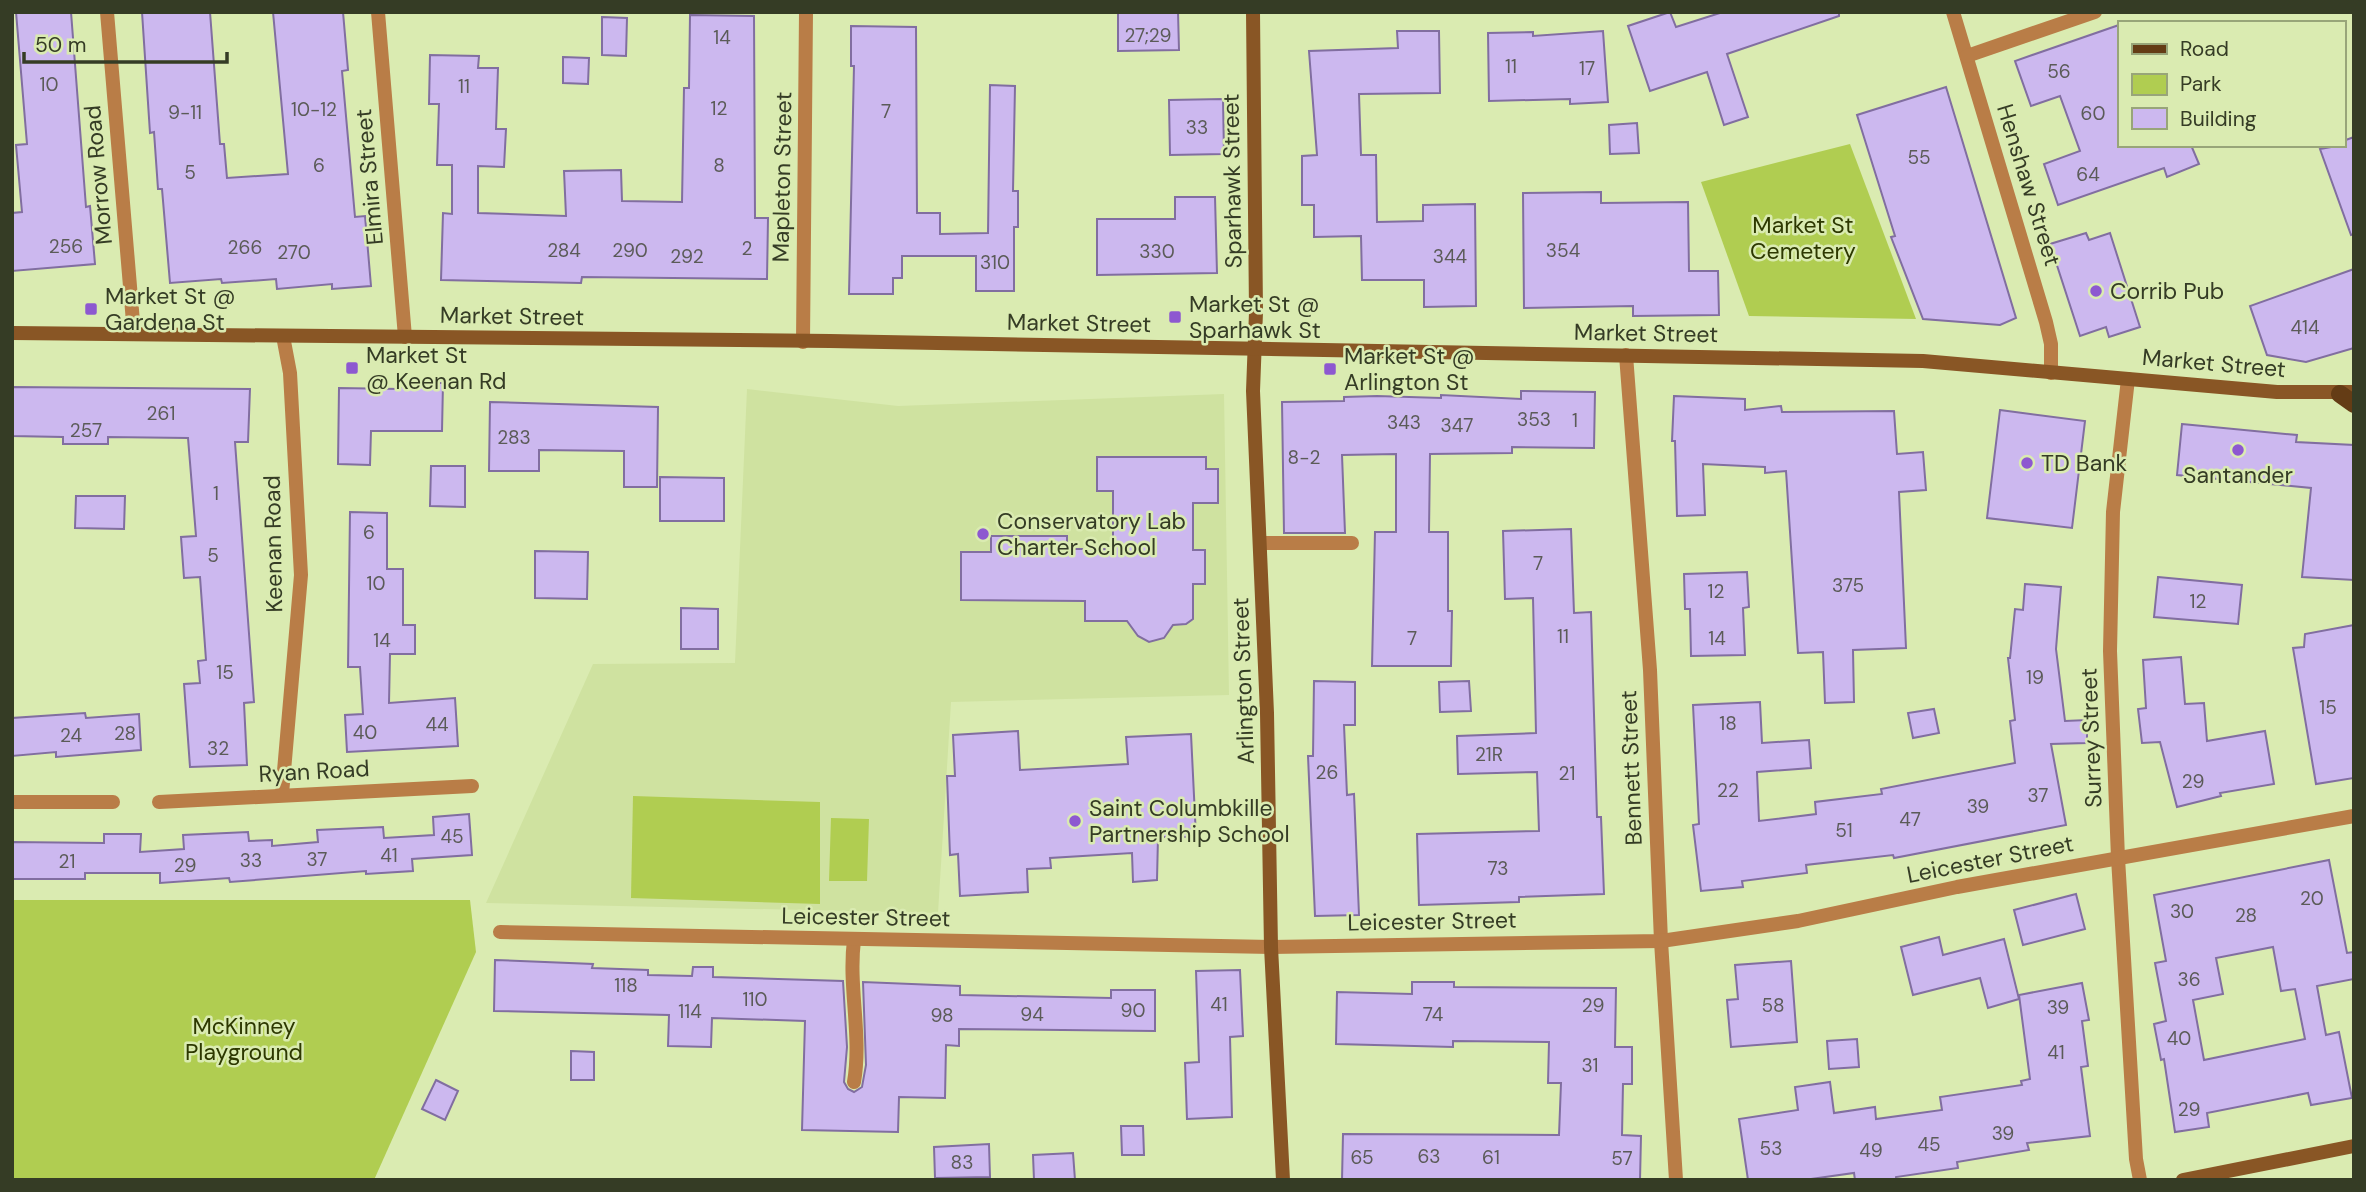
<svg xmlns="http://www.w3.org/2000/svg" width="2366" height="1192" viewBox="0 0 2366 1192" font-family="'DM Sans',sans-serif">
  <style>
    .built { fill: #cfe2a0 }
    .green { fill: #b0cd51 }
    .building { fill: #ccb8ef; stroke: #816ea0; stroke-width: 2; fill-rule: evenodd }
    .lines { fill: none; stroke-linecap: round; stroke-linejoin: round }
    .lane { stroke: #b97d47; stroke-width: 14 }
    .street { stroke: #b97d47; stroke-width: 14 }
    .secondary { stroke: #895625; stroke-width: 14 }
    .primary { stroke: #643c15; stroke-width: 18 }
    .poi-dot { fill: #8d58d0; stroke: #daebb1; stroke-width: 2.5 }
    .labels { text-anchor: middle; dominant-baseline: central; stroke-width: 5; stroke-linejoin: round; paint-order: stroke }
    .number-label { font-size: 19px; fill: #5b5b58 }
    .street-label { font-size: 23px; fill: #353c25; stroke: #daebb1 }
    .park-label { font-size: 23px; fill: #2d3800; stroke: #daebb1 }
    .poi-label { font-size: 23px; fill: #353c25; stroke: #daebb1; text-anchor: start }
  </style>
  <rect width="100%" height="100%" fill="#daebb1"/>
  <polygon class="built" points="747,389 898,406 1224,394 1229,695 951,702 938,913 486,903 593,664 735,663"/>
  <g class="green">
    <polygon points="1850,144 1916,319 1749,316 1701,182"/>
    <polygon points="633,796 820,802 820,904 631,898"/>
    <polygon points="831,818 869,819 867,881 829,881"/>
    <polygon points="12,900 470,900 476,952 374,1180 12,1180"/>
  </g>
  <g class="building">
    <polygon points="16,12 71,12 86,207 90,206 95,264 12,271 12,213 22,212 16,145 27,144"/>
    <polygon points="142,12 210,12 220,144 224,144 227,178 288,174 273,12 343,12 348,70 342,71 355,217 365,216 371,286 332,289 332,284 277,289 276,279 222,283 221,279 170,283 162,189 158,189 154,132 150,133"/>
    <polygon points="1118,12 1178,12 1179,50 1118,51"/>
    <polygon points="1670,12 1676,27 1723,12 1839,12 1839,16 1727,54 1748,117 1724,125 1707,72 1650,91 1628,26"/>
    <polygon points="690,15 754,16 755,218 768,218 767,279 582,277 581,283 441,280 443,213 452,214 452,165 437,165 439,104 429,104 430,55 479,56 478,68 498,68 496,129 506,129 504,167 478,166 478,213 566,216 564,171 621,170 622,201 682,202 684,88 689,88"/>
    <polygon points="602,17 627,18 626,56 602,55"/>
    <polygon points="2119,25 2119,145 2191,145 2199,164 2167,177 2164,168 2058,205 2044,164 2080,151 2060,96 2031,106 2015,61"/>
    <polygon points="851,26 916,27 917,213 940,213 940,234 988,233 990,85 1015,86 1013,191 1018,191 1018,227 1014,227 1014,291 976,291 976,256 902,256 902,278 893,278 893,294 849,294 854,66 851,66"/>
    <polygon points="1397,31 1439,31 1440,93 1359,94 1361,155 1376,155 1377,222 1423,221 1423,205 1475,204 1476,306 1424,307 1424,280 1362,280 1361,236 1314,237 1314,205 1302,205 1302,156 1317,155 1309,51 1398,48"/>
    <polygon points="1603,31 1608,102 1570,104 1570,99 1489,101 1488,33 1533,32 1533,36"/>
    <polygon points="563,57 589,58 588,84 563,83"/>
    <polygon points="1946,87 2016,318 2000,325 1923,319 1891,237 1895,236 1857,115"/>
    <polygon points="1223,99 1224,154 1170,155 1169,100"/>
    <polygon points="1637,123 1639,153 1610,154 1609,125"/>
    <polygon points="2354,137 2354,234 2351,235 2320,149 2343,145 2343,141"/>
    <polygon points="1601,192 1601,203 1688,202 1689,271 1718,271 1719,315 1633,316 1633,306 1524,308 1523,193"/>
    <polygon points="1175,197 1215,197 1217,273 1097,275 1097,219 1175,219"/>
    <polygon points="2086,233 2089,240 2110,233 2140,327 2109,337 2106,327 2080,336 2050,244"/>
    <polygon points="2354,269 2354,348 2306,362 2267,355 2250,306"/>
    <polygon points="401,383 443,383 442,431 371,431 370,465 338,464 339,388 400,389"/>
    <polygon points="12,387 250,389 248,442 235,442 254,702 244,703 247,765 190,767 184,684 200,683 198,661 206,660 200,577 184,578 181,537 196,536 188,438 108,437 108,444 63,444 63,437 12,436"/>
    <polygon points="1521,391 1595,392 1594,448 1512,447 1512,453 1430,454 1429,532 1448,532 1448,611 1452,611 1451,666 1372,666 1375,532 1396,532 1396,454 1342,455 1345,533 1284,533 1282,402 1344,401 1344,397 1377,396 1441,398 1441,395 1521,399"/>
    <polygon points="1674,396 1745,399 1745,410 1781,406 1782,412 1894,411 1897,454 1923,452 1926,490 1899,492 1906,648 1853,650 1854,702 1825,703 1823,652 1798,653 1786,471 1765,473 1765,467 1703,464 1705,515 1677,516 1675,441 1672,441"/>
    <polygon points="490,402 658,407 657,487 624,487 624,451 539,450 539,471 489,471"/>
    <polygon points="2000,410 2085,421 2072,528 1987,518"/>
    <polygon points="2182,424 2297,435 2296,442 2354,445 2354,580 2302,577 2311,488 2177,475"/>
    <polygon points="1097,457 1206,457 1206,469 1218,469 1218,503 1193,503 1193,550 1205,550 1205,584 1193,584 1193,619 1186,624 1173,625 1164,638 1149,642 1138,636 1127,621 1085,621 1085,601 961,600 961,552 991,552 991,536 1067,536 1067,549 1113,549 1113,491 1097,491"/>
    <polygon points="431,466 465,466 465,507 430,506"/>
    <polygon points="660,477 724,478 724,521 660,521"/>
    <polygon points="76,496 125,496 124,529 75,528"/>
    <polygon points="350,512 387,513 387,569 403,569 403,625 415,625 415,654 390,654 389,703 455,698 458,746 347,752 345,715 363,714 360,667 348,667"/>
    <polygon points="1571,529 1574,613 1591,612 1597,817 1601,817 1604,894 1519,897 1519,902 1419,905 1417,834 1539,831 1537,772 1458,774 1457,736 1536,733 1533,598 1505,599 1503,531"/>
    <polygon points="535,551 588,552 587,599 535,598"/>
    <polygon points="1747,572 1749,607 1743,608 1745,655 1691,656 1690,609 1685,609 1684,574"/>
    <polygon points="2158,577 2242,585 2238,624 2154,617"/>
    <polygon points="2025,584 2061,587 2056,649 2065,721 2087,720 2087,743 2051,744 2066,825 1894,858 1893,855 1806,865 1807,873 1742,881 1743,887 1701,891 1693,825 1699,824 1693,705 1760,702 1762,743 1809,740 1811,768 1757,772 1759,821 1816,814 1815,802 1882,794 1881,789 2015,763 2010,721 2015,720 2008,658 2010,658 2015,609 2023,610"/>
    <polygon points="681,608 718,609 718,649 681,649"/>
    <polygon points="2354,625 2354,778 2316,784 2293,648 2304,647 2305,634"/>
    <polygon points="2181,657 2185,704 2204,703 2207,741 2265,731 2274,784 2220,793 2221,796 2177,807 2160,742 2142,743 2138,709 2146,708 2143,660"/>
    <polygon points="1314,681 1355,682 1355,725 1344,725 1347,795 1354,794 1359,915 1315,916 1308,756 1313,756"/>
    <polygon points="1469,681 1471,711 1440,712 1439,682"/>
    <polygon points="1934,709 1939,733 1913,738 1908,713"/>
    <polygon points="85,713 86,718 139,714 141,750 56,757 56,752 12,756 12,718"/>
    <polygon points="1018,731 1020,770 1128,764 1126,737 1191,734 1196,837 1158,837 1157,880 1133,882 1132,853 1050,858 1051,868 1027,869 1028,892 960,896 958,854 950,855 947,776 955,776 953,735"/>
    <polygon points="469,814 472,855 412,859 413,871 366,874 366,871 230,882 229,878 160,883 160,873 85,873 85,879 12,879 12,842 104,843 104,834 141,834 140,852 184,849 183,835 248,832 249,841 272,840 272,846 318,842 317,830 383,827 384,838 434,835 433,817"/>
    <path d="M2329,860L2347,953L2354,952V979L2317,986L2326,1035L2339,1032L2352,1098L2311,1105L2308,1093L2207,1113L2209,1127L2175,1132L2164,1059L2161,1060L2154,1024L2166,1021L2155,963L2166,961L2154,895ZM2273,947L2281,991L2295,989L2305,1039L2204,1060L2193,1000L2223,994L2216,958Z"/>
    <polygon points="2076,894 2085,929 2023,945 2014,910"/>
    <polygon points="1939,937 1943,955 2004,939 2019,999 1988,1008 1980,978 1913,995 1901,947"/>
    <polygon points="495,960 593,964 592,968 648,970 648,975 692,976 693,967 713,967 713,977 843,981 847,1047 844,1082 848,1089 854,1092 862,1087 866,1065 863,982 960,986 960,995 1111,998 1111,990 1155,990 1155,1031 959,1029 959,1046 946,1045 945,1098 899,1097 898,1132 802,1130 805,1021 712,1018 711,1047 668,1046 669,1015 494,1011"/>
    <polygon points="1791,961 1797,1042 1731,1047 1727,1000 1738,999 1735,965"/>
    <polygon points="1240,970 1243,1036 1230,1037 1232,1117 1187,1119 1185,1063 1199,1062 1196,971"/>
    <polygon points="1412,982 1454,982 1454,987 1616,988 1615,1047 1632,1047 1632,1084 1623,1084 1622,1135 1641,1136 1640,1180 1342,1180 1343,1134 1559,1135 1561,1083 1548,1083 1549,1042 1453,1041 1453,1047 1336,1044 1337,992 1412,994"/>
    <polygon points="2082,983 2089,1020 2082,1021 2088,1066 2081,1067 2090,1136 2027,1143 2029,1150 1957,1162 1958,1168 1896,1177 1896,1180 1855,1180 1854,1173 1804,1180 1748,1180 1739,1119 1798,1110 1795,1087 1830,1082 1834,1113 1875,1107 1876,1119 1942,1110 1940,1097 2022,1085 2021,1081 2030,1079 2019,995"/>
    <polygon points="1857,1039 1859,1067 1829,1069 1827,1041"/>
    <polygon points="571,1051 594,1052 594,1080 571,1080"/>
    <polygon points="436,1080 458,1091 445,1120 422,1109"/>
    <polygon points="1121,1126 1143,1126 1144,1155 1122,1155"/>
    <polygon points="989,1144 990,1177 935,1178 934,1147"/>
    <polygon points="1073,1153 1075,1180 1034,1180 1033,1155"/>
  </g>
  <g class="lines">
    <path class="lane" d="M854,1082C862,1035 848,987 854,940"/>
    <g class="street">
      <polyline points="107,12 134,334"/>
      <polyline points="378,12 405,337"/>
      <polyline points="1953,12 2046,322 2051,344 2051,373"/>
      <polyline points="1967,56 2095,12"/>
      <polyline points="803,342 806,12"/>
      <polyline points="1626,355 1650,670 1661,941 1676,1180"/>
      <polyline points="2128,379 2113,512 2110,651 2118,858 2136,1159 2140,1180"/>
      <polyline points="1261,543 1352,543"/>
      <polyline points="282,794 301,575 290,373 283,336"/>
      <polyline points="12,802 113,802"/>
      <polyline points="159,802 472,786"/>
      <polyline points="500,932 1271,947 1661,941 1798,921 1957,887 2354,816"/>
    </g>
    <g class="secondary">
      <polyline points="1253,12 1256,312 1253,391 1267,713 1271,947 1283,1180"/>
      <polyline points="12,333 830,341 1923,361 2277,392 2354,392"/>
      <polyline points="2183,1180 2354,1146"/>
    </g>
    <polyline class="primary" points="2340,394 2354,404"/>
  </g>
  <g class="poi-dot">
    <circle cx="2096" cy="291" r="7"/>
    <rect x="84" y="302" width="14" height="14" rx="3.5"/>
    <rect x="1168" y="310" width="14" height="14" rx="3.5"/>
    <rect x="345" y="361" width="14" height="14" rx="3.5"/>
    <rect x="1323" y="362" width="14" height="14" rx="3.5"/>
    <circle cx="2238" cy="450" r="7"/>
    <circle cx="2027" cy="463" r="7"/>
    <circle cx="983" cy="534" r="7"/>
    <circle cx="1075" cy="821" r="7"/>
  </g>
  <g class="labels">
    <g class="number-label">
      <text x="1148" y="35">27;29</text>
      <text x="722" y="37">14</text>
      <text x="1511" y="66">11</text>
      <text x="1587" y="68">17</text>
      <text x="2059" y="71">56</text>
      <text x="49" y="84">10</text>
      <text x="464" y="86">11</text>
      <text x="719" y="108">12</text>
      <text x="314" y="109">10-12</text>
      <text x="886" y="111">7</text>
      <text x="185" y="112">9-11</text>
      <text x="2093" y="113">60</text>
      <text x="1197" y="127">33</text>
      <text x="1919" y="157">55</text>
      <text x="319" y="165">6</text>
      <text x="719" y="165">8</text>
      <text x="190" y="172">5</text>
      <text x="2088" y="174">64</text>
      <text x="66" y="246">256</text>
      <text x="245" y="247">266</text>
      <text x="747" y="248">2</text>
      <text x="564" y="250">284</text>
      <text x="630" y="250">290</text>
      <text x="1563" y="250">354</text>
      <text x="1157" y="251">330</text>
      <text x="294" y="252">270</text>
      <text x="687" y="256">292</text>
      <text x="1450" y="256">344</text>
      <text x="995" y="262">310</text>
      <text x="2305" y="327">414</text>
      <text x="161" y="413">261</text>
      <text x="1534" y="419">353</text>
      <text x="1575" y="420">1</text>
      <text x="1404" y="422">343</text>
      <text x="1457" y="425">347</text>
      <text x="86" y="430">257</text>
      <text x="514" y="437">283</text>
      <text x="1304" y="457">8-2</text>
      <text x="216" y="493">1</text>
      <text x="369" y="532">6</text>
      <text x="213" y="555">5</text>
      <text x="1538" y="563">7</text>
      <text x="376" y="583">10</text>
      <text x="1848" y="585">375</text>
      <text x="1716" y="591">12</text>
      <text x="2198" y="601">12</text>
      <text x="1563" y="636">11</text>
      <text x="1412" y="638">7</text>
      <text x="1717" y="638">14</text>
      <text x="382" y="640">14</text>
      <text x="225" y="672">15</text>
      <text x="2035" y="677">19</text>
      <text x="2328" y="707">15</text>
      <text x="1728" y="723">18</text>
      <text x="437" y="724">44</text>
      <text x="365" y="732">40</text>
      <text x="125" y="733">28</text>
      <text x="71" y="735">24</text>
      <text x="218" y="748">32</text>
      <text x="1489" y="754">21R</text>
      <text x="1327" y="772">26</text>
      <text x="1567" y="773">21</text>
      <text x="2193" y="781">29</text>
      <text x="1728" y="790">22</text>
      <text x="2038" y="795">37</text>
      <text x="1978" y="806">39</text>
      <text x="1910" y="819">47</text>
      <text x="1844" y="830">51</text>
      <text x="452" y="836">45</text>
      <text x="389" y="855">41</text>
      <text x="317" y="859">37</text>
      <text x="251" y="860">33</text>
      <text x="67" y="861">21</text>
      <text x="185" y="865">29</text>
      <text x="1498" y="868">73</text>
      <text x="2312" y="898">20</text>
      <text x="2182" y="911">30</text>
      <text x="2246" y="915">28</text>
      <text x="2189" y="979">36</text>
      <text x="626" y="985">118</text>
      <text x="755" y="999">110</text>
      <text x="1219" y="1004">41</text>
      <text x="1593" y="1005">29</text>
      <text x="1773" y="1005">58</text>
      <text x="2058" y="1007">39</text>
      <text x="1133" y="1010">90</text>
      <text x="690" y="1011">114</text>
      <text x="1032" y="1014">94</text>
      <text x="1433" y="1014">74</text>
      <text x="942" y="1015">98</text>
      <text x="2179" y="1038">40</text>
      <text x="2056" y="1052">41</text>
      <text x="1590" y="1065">31</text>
      <text x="2189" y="1109">29</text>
      <text x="2003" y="1133">39</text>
      <text x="1929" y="1144">45</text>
      <text x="1771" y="1148">53</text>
      <text x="1871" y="1150">49</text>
      <text x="1429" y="1156">63</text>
      <text x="1362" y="1157">65</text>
      <text x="1491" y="1157">61</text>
      <text x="1622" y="1158">57</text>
      <text x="962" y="1162">83</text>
    </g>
    <g class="street-label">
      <text transform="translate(98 175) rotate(-95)">Morrow Road</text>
      <text transform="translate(369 177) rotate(-95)">Elmira Street</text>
      <text transform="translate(782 177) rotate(-89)">Mapleton Street</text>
      <text transform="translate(1232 181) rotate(-91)">Sparhawk Street</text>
      <text transform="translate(2029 185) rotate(73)">Henshaw Street</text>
      <text transform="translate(512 316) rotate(1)">Market Street</text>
      <text transform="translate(1079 323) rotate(1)">Market Street</text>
      <text transform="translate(1646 333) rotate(1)">Market Street</text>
      <text transform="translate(2214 363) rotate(5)">Market Street</text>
      <text transform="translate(273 544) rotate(-91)">Keenan Road</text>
      <text transform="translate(1243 681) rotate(-92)">Arlington Street</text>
      <text transform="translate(2091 738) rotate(-92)">Surrey Street</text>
      <text transform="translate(1631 768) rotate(-92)">Bennett Street</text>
      <text transform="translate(314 771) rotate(-3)">Ryan Road</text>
      <text transform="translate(1990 859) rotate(-11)">Leicester Street</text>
      <text transform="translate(866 917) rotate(1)">Leicester Street</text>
      <text transform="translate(1432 921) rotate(-1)">Leicester Street</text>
    </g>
    <g class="park-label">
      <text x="1803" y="225">Market St<tspan x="1803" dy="26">Cemetery</tspan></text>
      <text x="244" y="1026">McKinney<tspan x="244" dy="26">Playground</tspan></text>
    </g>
    <g class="poi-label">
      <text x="2110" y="291">Corrib Pub</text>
      <text x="105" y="296">Market St @<tspan x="105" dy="26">Gardena St</tspan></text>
      <text x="1189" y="304">Market St @<tspan x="1189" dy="26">Sparhawk St</tspan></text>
      <text x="366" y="355">Market St<tspan x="366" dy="26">@ Keenan Rd</tspan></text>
      <text x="1344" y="356">Market St @<tspan x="1344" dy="26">Arlington St</tspan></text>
      <text x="2041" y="463">TD Bank</text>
      <text x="2238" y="475" text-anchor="middle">Santander</text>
      <text x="997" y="521">Conservatory Lab<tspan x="997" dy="26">Charter School</tspan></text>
      <text x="1089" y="808">Saint Columbkille<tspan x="1089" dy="26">Partnership School</tspan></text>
    </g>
  </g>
  <rect width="2366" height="1192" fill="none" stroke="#353c25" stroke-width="28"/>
  <rect x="2118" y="21" width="228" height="126" fill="#daebb1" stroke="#98a579" stroke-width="2"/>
  <rect x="2132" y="44" width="35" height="10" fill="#643c15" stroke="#98a579" stroke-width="2"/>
  <text x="2180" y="56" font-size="21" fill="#353c25">Road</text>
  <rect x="2132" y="74" width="35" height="21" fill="#b0cd51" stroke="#98a579" stroke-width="2"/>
  <text x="2180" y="91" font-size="21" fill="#353c25">Park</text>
  <rect x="2132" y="108" width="35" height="21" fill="#ccb8ef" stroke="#98a579" stroke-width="2"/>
  <text x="2180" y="126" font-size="21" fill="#353c25">Building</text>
  <path d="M24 52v10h203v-10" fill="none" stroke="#353c25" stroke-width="3.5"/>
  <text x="35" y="52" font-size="21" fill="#353c25" stroke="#daebb1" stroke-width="5" paint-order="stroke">50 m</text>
</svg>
